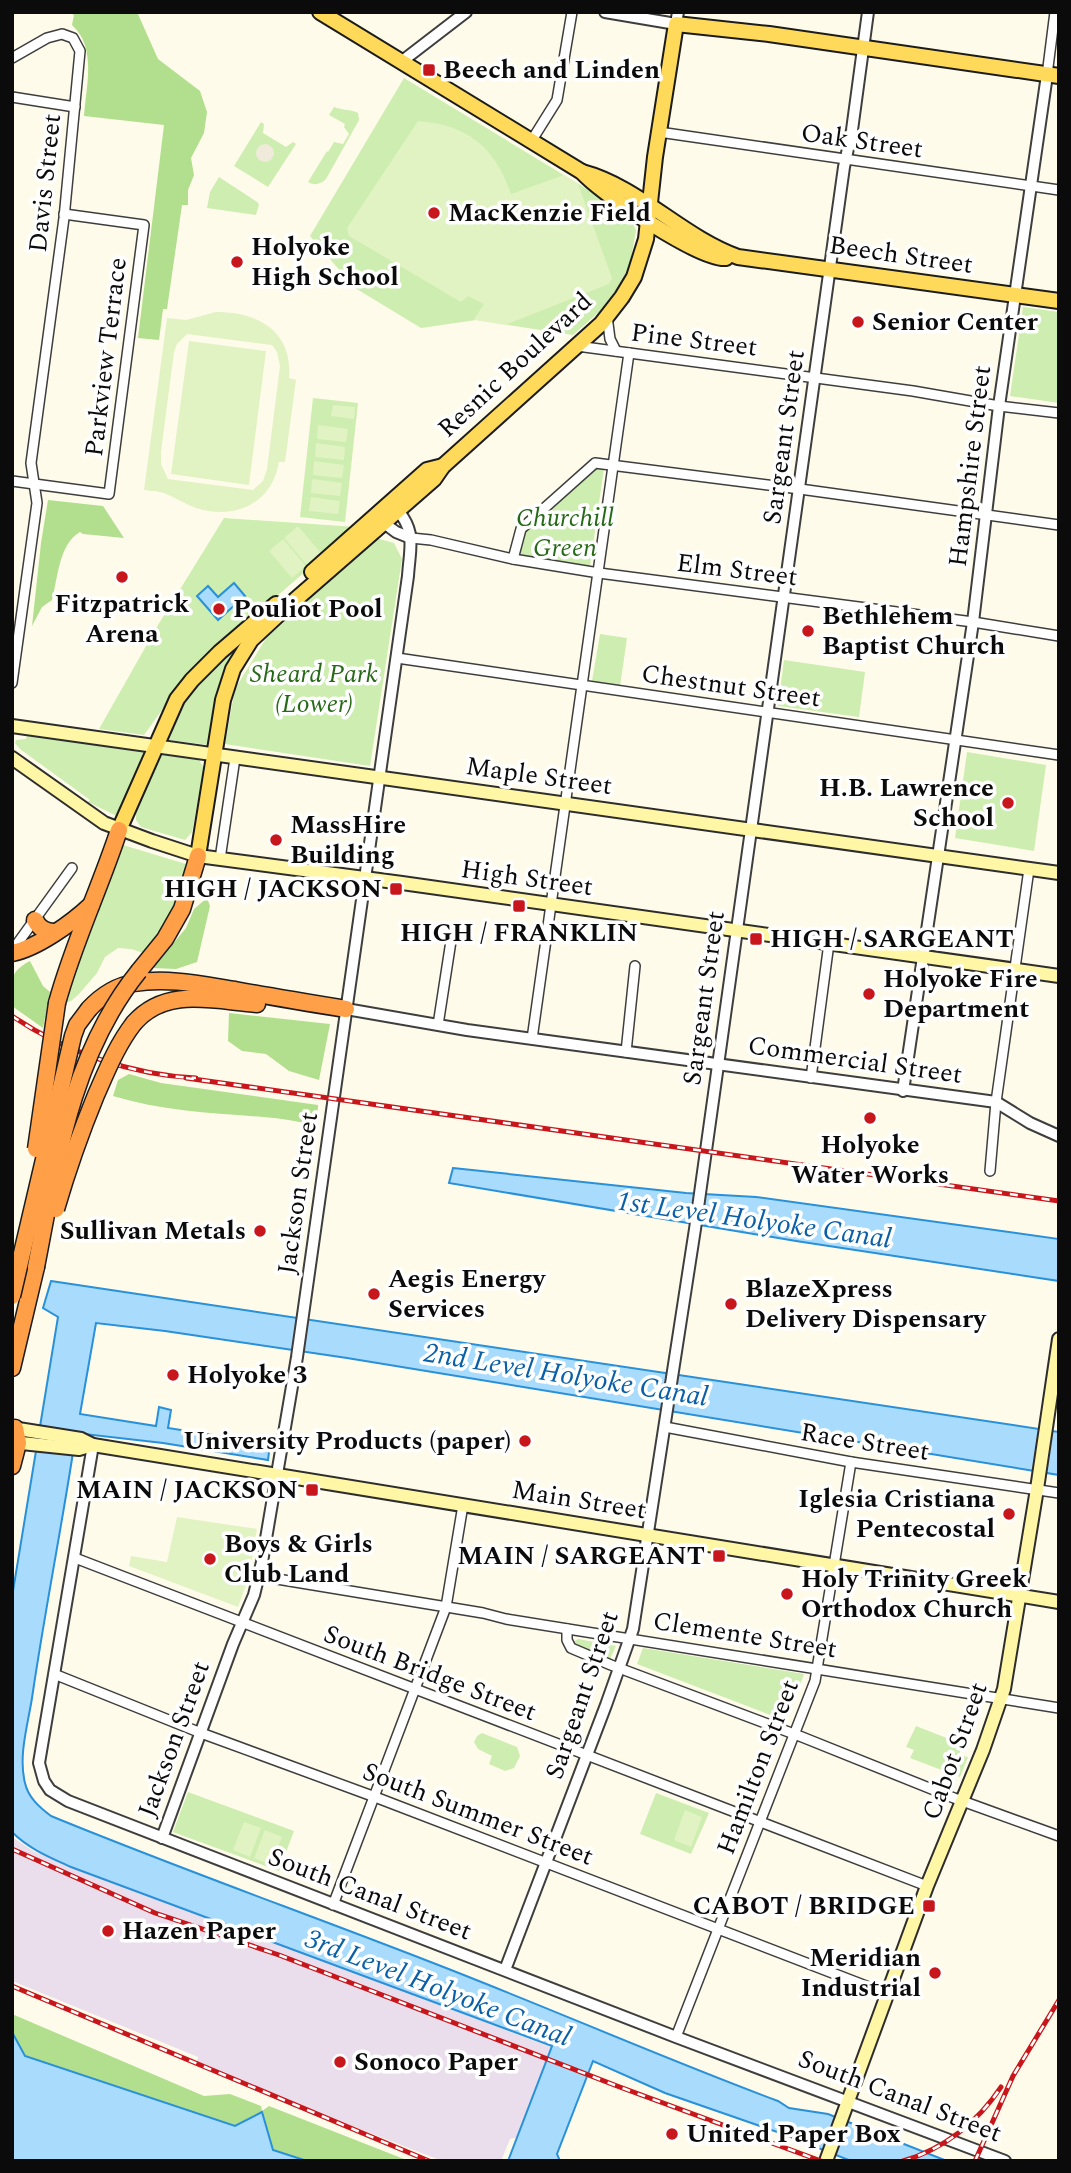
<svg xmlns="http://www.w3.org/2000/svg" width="1071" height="2173" viewBox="0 0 1071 2173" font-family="Spectral,serif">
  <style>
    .industrial { fill: #eadeec }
    .green { fill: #ceedb0 }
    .forest { fill: #b1df8e }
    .pitch { fill: #e1f3c3; fill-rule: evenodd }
    .plaza { fill: #efead9 }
    .water { fill: #a9dbfc; stroke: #2990da; stroke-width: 2 }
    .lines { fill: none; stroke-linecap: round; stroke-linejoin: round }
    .minor-casing { stroke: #3e3e3e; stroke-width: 12 }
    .tertiary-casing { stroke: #3e3e3e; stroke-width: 14 }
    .secondary-casing { stroke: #2d2d2d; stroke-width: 16 }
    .primary-casing { stroke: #1c1c1c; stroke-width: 18 }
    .motorway-casing { stroke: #1c1c1c; stroke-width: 19 }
    .minor { stroke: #fff; stroke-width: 9 }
    .tertiary { stroke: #fff; stroke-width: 10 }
    .secondary { stroke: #fff7a5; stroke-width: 12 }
    .primary { stroke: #ffda5a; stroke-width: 14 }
    .motorway { stroke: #ff9f48; stroke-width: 16 }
    .rail-casing { stroke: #c8171c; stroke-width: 5 }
    .rail { stroke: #fff; stroke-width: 2.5; stroke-dasharray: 8; stroke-linecap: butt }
    .motorway-bridge-casing { stroke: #1c1c1c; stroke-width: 19; stroke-linecap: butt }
    .motorway-bridge { stroke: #ff9f48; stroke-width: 16 }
    .poi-dot { fill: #c8171c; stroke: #fff; stroke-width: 2.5 }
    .labels { text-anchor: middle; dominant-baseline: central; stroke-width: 7; stroke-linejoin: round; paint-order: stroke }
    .poi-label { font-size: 26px; font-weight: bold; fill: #0b0b0b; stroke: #fff; text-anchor: start }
    .street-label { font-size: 26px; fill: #0b0b0b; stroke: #fff }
    .park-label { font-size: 26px; font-style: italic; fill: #266916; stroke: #fff }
    .water-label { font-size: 28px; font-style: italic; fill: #0a60a8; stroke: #fff }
  </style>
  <rect width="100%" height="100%" fill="#fffbea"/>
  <polygon class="industrial" points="12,1837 35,1852 553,2048 523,2136 510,2139 501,2161 442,2161 196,2065 198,2057 12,1981"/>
  <g class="green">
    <polygon points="404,78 628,214 636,230 630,265 608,304 573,335 476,320 421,328 355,288 310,236"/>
    <path d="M334,107C341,110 354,110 358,113L359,120L326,179C321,184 314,186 308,182L327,151L328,152L334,142L343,144L349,134L344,127L345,124L329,115Z"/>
    <polygon points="261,122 264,124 263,133 286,147 293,142 296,144 268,187 234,166"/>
    <polygon points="219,177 257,202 259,204 256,215 207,208 210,192"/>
    <polygon points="1023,307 1059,312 1059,403 1010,396"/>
    <polygon points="313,398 358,403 345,522 300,517"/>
    <polygon points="604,468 590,566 519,555 524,533 529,526 596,469"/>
    <polygon points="224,518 356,527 187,675 144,735 99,729 158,625"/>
    <polygon points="376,538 394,543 402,559 370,766 225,744 235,689 268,635"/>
    <polygon points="600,634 627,638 620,686 592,681"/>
    <path d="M239,646L209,745L169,740C169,706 213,665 239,646Z"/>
    <polygon points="784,660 865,672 859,717 778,706"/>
    <polygon points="27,735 147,753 121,818 88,802 90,800 20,749 15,743 16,740 26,739"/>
    <polygon points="967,752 1046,765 1034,851 955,838"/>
    <polygon points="163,755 199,760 204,768 192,832 185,840 141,827 136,820 136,814 157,762"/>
    <polygon points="123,845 186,864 175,910 147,954 131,949 118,948 105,957 97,973 79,994 71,1001 63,1004 75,966"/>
    <polygon points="578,1639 616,1646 610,1659 575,1646 573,1642"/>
    <polygon points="643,1648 804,1674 786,1721 637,1664"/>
    <polygon points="916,1726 962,1744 959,1755 968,1757 960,1777 910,1758 914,1750 906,1747"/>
    <polygon points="482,1733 517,1747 520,1756 514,1768 505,1771 489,1764 492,1756 478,1749 474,1742 477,1736"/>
    <polygon points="188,1792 294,1831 279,1871 173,1832"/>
    <polygon points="656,1793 709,1813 691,1854 640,1834"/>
  </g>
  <g class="forest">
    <path d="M70,12H137L158,59L200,91L207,112L204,133L191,158L194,175L188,190V205H182L167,309H163L159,340L138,338L164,125L84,116C86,86 97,47 72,25L74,15Z"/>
    <path d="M48,500L103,506L124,538L83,534L80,532C59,544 58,577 52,600L42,607L32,626L41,543Z"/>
    <polygon points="207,898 210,906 197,962 176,969 153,968 186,928 194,909"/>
    <path d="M30,961L43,986L50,992L43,1028L12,1006C12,983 7,973 30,961Z"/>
    <polygon points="229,1013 330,1024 319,1080 289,1071 266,1054 242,1051 228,1041"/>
    <path d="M129,1074L161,1083L318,1105L317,1125C299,1122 281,1118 263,1117C212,1113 162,1111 113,1096L118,1080Z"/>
    <polygon points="12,2014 204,2096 230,2094 261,2106 262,2111 269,2106 409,2161 307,2161 273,2150 235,2126 25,2056 12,2032"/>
  </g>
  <g class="pitch">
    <path d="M418,121C468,125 495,147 511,194L564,175L578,184L612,278L609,284L505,325L476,320L474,319L484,304L468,296L461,302L349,236L347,228Z"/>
    <path d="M216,312C259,312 293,332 289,378L296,380L285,462H279C272,504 235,520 196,508C185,504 176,498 166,494C160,491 151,491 144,490L167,318L186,320ZM187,334L272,345L277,352L280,366L267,469L263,481L253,490L168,479L161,464V452L174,352L177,344Z"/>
    <polygon points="189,341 266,351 249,485 171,474"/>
    <polygon points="333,405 355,407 354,419 331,416"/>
    <polygon points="318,425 348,429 346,442 317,439"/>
    <polygon points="316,443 345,447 344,460 315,457"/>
    <polygon points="314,461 344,465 342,478 313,475"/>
    <polygon points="312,479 342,483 340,496 311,493"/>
    <polygon points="311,497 340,501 338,514 309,511"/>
    <polygon points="298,526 321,553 307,565 284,538"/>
    <polygon points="283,539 306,566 292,578 269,551"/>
    <polygon points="177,1517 257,1529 249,1577 238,1607 129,1566 131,1556 167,1562"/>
    <polygon points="685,1810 702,1817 691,1847 674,1840"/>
    <polygon points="244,1822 261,1828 250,1857 233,1850"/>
    <polygon points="265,1830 282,1837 271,1865 254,1858"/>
  </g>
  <circle class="plaza" cx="265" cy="153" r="9"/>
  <g class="water">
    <polygon points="234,583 245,596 218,620 197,596 208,586 218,597"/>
    <polygon points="453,1168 686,1193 756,1197 1059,1239 1059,1281 796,1241 449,1183"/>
    <path d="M51,1281L1059,1432V1475L347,1358L165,1331L96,1323L80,1414L156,1426L159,1407L171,1410L168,1428L270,1444L268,1460L163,1443L76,1433C63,1521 45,1609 32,1698C28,1724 18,1756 25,1783C28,1797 39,1807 51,1816C175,1867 302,1912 428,1961C545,2006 660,2057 778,2101L789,2108L828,2114L947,2161H851L783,2134L665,2093L593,2061L557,2154L560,2161H508L552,2046L71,1867C49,1857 29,1849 12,1832V1597L58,1317L43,1308Z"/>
    <polygon points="12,2032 25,2056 235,2126 262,2112 273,2150 307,2161 12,2161"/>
  </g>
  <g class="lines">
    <defs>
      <g id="minor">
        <polyline points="12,58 47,38 62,34 73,38 80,51 64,218 31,463 37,503 12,683"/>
        <polyline points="1047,75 1055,12"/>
        <polyline points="12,97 75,107"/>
        <polyline points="659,132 1059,190"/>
        <polyline points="532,140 557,100 572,12"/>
        <polyline points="607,316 610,339 616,351"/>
        <polyline points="577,346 913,391 999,406 1059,413"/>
        <polyline points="12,481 109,494 144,225 64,214"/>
        <polyline points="411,538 431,540 513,559 599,573 973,622 1059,636"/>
        <polyline points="513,559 521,529 595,463 800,489 1059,525"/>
        <polyline points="397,658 1059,755"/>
        <polyline points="220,859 235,758"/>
        <polyline points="12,951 72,868"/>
        <polyline points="438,1025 451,941"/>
        <polyline points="532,1039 629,353"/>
        <polyline points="626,1052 635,966"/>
        <polyline points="811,1078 829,943"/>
        <polyline points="990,1171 996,1102 1029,869"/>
        <polyline points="665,1427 851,1462 1059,1493"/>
        <polyline points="75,1558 927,1886"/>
        <polyline points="259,1576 483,1613 506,1619 1059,1708"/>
        <polyline points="567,1629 567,1640 571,1648 611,1665 802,1737 954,1798 1059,1836"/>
        <polyline points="54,1674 201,1733 375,1797 887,1994"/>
        <polyline points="333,1905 446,1607 463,1505"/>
        <polyline points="676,2037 815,1681 851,1462"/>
      </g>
      <g id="tertiary">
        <polyline points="605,12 676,24 678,12"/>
        <polyline points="401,62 466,12"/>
        <polyline points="380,520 396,532 411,538"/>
        <polyline points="346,1009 467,1030 996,1102 1030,1123 1059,1136"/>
        <polyline points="903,1091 973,622 999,406 1047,75"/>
        <polyline points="93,1445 39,1763 44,1781 50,1790 68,1801 676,2037 1005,2161"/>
        <path d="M162,1838L233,1644L254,1595L262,1562L297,1357L408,576C410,546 417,531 395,507"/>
        <polyline points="505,1970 606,1705 633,1629 695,1229 844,167 852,130 868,12"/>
      </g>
      <g id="secondary">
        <polyline points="12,726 1059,873"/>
        <polyline points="12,758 104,823 152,841 198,856 402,883 1059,976"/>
        <polyline points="12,1428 81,1439 93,1445 1059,1602"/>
        <polyline points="12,1442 79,1449 93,1445"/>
        <polyline points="826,2161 927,1886 983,1750 1004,1689 1037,1489 1059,1339"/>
      </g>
      <g id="primary">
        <path d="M320,12L582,172C600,193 701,261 726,258"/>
        <path d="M582,172C639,187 682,237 738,257L1059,301"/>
        <polyline points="312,572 427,470 443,466"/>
        <polyline points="119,830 177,699 192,680 220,652 276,604"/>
        <polyline points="198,856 223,700 233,669 251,640 279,614 434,479 443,466 601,324 622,297 634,277 646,239 655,157 676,24 769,34 1059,76"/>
      </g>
      <g id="motorway">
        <path d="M35,920C39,928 45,932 54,932"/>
        <path d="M12,953C37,948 72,923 91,905"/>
        <polyline points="139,971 165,939 182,909 198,856"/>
        <path d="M57,1003C73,944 100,888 119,830"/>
        <path d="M89,1009C101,996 116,986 134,983C168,977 203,985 235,990C272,997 309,1003 346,1009"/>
        <path d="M134,1023C166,986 215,1001 257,1004"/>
        <polyline points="12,1368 36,1267"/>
        <polyline points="12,1466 18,1443 15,1428"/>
      </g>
    </defs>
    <use href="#minor" class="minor-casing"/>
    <use href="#tertiary" class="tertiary-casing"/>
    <use href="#secondary" class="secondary-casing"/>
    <use href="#primary" class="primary-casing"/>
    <use href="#motorway" class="motorway-casing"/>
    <use href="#minor" class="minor"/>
    <use href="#tertiary" class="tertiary"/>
    <use href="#secondary" class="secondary"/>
    <use href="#primary" class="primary"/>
    <use href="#motorway" class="motorway"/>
    <defs>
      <g id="rail">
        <path d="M12,1016C65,1052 132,1075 196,1078"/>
        <polyline points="186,1078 1059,1201"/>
        <polyline points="12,1849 155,1913 279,1955 617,2086 821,2161"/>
        <polyline points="12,1986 429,2161"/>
        <path d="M903,2161C944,2149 978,2122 1001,2087"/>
        <polyline points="975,2161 1013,2076 1059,2000"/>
      </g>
    </defs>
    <use href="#rail" class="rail-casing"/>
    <use href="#rail" class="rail"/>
    <defs>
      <g id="motorway-bridge">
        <polyline points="36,1149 57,1003"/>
        <path d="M56,1209C68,1168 80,1134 96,1095C107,1070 117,1045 134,1023"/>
        <path d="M36,1267C56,1164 71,1055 139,971"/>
        <polyline points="12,1296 73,1036 77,1025 89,1009"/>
      </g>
    </defs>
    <use href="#motorway-bridge" class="motorway-bridge-casing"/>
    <use href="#motorway-bridge" class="motorway-bridge"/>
  </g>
  <g class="poi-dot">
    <rect x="422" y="63" width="14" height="14" rx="3.5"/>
    <circle cx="434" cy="213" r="7"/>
    <circle cx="237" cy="262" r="7"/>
    <circle cx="858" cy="322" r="7"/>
    <circle cx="122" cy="577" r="7"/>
    <circle cx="219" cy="609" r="7"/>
    <circle cx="808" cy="631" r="7"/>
    <circle cx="1008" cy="803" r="7"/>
    <circle cx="276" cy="840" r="7"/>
    <rect x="389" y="882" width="14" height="14" rx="3.5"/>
    <rect x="512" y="899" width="14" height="14" rx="3.5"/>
    <rect x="749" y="932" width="14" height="14" rx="3.5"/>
    <circle cx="869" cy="994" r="7"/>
    <circle cx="870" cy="1118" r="7"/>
    <circle cx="260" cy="1231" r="7"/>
    <circle cx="374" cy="1294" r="7"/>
    <circle cx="731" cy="1304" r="7"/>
    <circle cx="173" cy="1375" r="7"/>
    <circle cx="525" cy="1441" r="7"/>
    <rect x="305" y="1483" width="14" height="14" rx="3.5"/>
    <circle cx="1009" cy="1514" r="7"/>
    <rect x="712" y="1549" width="14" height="14" rx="3.5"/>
    <circle cx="210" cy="1559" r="7"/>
    <circle cx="787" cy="1594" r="7"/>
    <rect x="922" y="1899" width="14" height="14" rx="3.5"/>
    <circle cx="108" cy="1931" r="7"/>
    <circle cx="935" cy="1973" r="7"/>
    <circle cx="340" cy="2062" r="7"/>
    <circle cx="672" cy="2134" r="7"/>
  </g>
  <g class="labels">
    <g class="poi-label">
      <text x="443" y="70">Beech and Linden</text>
      <text x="448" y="213">MacKenzie Field</text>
      <text x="251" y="247">Holyoke<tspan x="251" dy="30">High School</tspan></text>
      <text x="872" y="322">Senior Center</text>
      <text x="122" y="604" text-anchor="middle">Fitzpatrick<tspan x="122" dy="30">Arena</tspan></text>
      <text x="233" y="609">Pouliot Pool</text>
      <text x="822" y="616">Bethlehem<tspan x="822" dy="30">Baptist Church</tspan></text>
      <text x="994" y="788" text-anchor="end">H.B. Lawrence<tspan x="994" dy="30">School</tspan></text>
      <text x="290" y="825">MassHire<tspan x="290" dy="30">Building</tspan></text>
      <text x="382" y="889" text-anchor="end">HIGH / JACKSON</text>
      <text x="519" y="933" text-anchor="middle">HIGH / FRANKLIN</text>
      <text x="770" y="939">HIGH / SARGEANT</text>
      <text x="883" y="979">Holyoke Fire<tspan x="883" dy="30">Department</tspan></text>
      <text x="870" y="1145" text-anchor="middle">Holyoke<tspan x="870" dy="30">Water Works</tspan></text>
      <text x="246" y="1231" text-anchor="end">Sullivan Metals</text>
      <text x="388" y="1279">Aegis Energy<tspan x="388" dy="30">Services</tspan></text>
      <text x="745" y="1289">BlazeXpress<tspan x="745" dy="30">Delivery Dispensary</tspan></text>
      <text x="187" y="1375">Holyoke 3</text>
      <text x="511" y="1441" text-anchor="end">University Products (paper)</text>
      <text x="298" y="1490" text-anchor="end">MAIN / JACKSON</text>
      <text x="995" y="1499" text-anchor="end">Iglesia Cristiana<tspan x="995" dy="30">Pentecostal</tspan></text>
      <text x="224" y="1544">Boys &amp; Girls<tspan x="224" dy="30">Club Land</tspan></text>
      <text x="705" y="1556" text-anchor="end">MAIN / SARGEANT</text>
      <text x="801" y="1579">Holy Trinity Greek<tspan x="801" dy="30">Orthodox Church</tspan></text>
      <text x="915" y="1906" text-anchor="end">CABOT / BRIDGE</text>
      <text x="122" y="1931">Hazen Paper</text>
      <text x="921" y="1958" text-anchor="end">Meridian<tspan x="921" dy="30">Industrial</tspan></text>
      <text x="354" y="2062">Sonoco Paper</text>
      <text x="686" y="2134">United Paper Box</text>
    </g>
    <g class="street-label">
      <text transform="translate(862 141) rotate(8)">Oak Street</text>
      <text transform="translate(45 183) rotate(-84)">Davis Street</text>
      <text transform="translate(901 255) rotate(8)">Beech Street</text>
      <text transform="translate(694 340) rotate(7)">Pine Street</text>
      <text transform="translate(106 357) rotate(-83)">Parkview Terrace</text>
      <text transform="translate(515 365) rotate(-43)">Resnic Boulevard</text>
      <text transform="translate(784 437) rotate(-82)">Sargeant Street</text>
      <text transform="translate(970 466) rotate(-83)">Hampshire Street</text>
      <text transform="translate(737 570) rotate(7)">Elm Street</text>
      <text transform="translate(731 686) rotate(8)">Chestnut Street</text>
      <text transform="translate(539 776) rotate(8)">Maple Street</text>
      <text transform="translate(527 878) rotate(8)">High Street</text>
      <text transform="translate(704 998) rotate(-82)">Sargeant Street</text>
      <text transform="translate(855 1060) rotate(8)">Commercial Street</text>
      <text transform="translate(298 1193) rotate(-82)">Jackson Street</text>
      <text transform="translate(865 1442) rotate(9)">Race Street</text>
      <text transform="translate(579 1500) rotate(9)">Main Street</text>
      <text transform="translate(745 1635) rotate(9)">Clemente Street</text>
      <text transform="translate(430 1673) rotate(21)">South Bridge Street</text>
      <text transform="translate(582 1695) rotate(-71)">Sargeant Street</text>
      <text transform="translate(174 1739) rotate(-70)">Jackson Street</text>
      <text transform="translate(955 1751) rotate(-70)">Cabot Street</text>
      <text transform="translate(758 1767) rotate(-69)">Hamilton Street</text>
      <text transform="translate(478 1814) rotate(21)">South Summer Street</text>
      <text transform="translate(370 1894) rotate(21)">South Canal Street</text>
      <text transform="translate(900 2096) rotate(21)">South Canal Street</text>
    </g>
    <g class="park-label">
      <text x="565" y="518">Churchill<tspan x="565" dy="30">Green</tspan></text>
      <text x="314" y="674">Sheard Park<tspan x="314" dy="30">(Lower)</tspan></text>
    </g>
    <g class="water-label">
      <text transform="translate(754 1220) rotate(8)">1st Level Holyoke Canal</text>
      <text transform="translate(566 1375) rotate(9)">2nd Level Holyoke Canal</text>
      <text transform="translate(438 1988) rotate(21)">3rd Level Holyoke Canal</text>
    </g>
  </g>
  <rect width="1071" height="2173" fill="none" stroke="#0b0b0b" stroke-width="28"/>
</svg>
